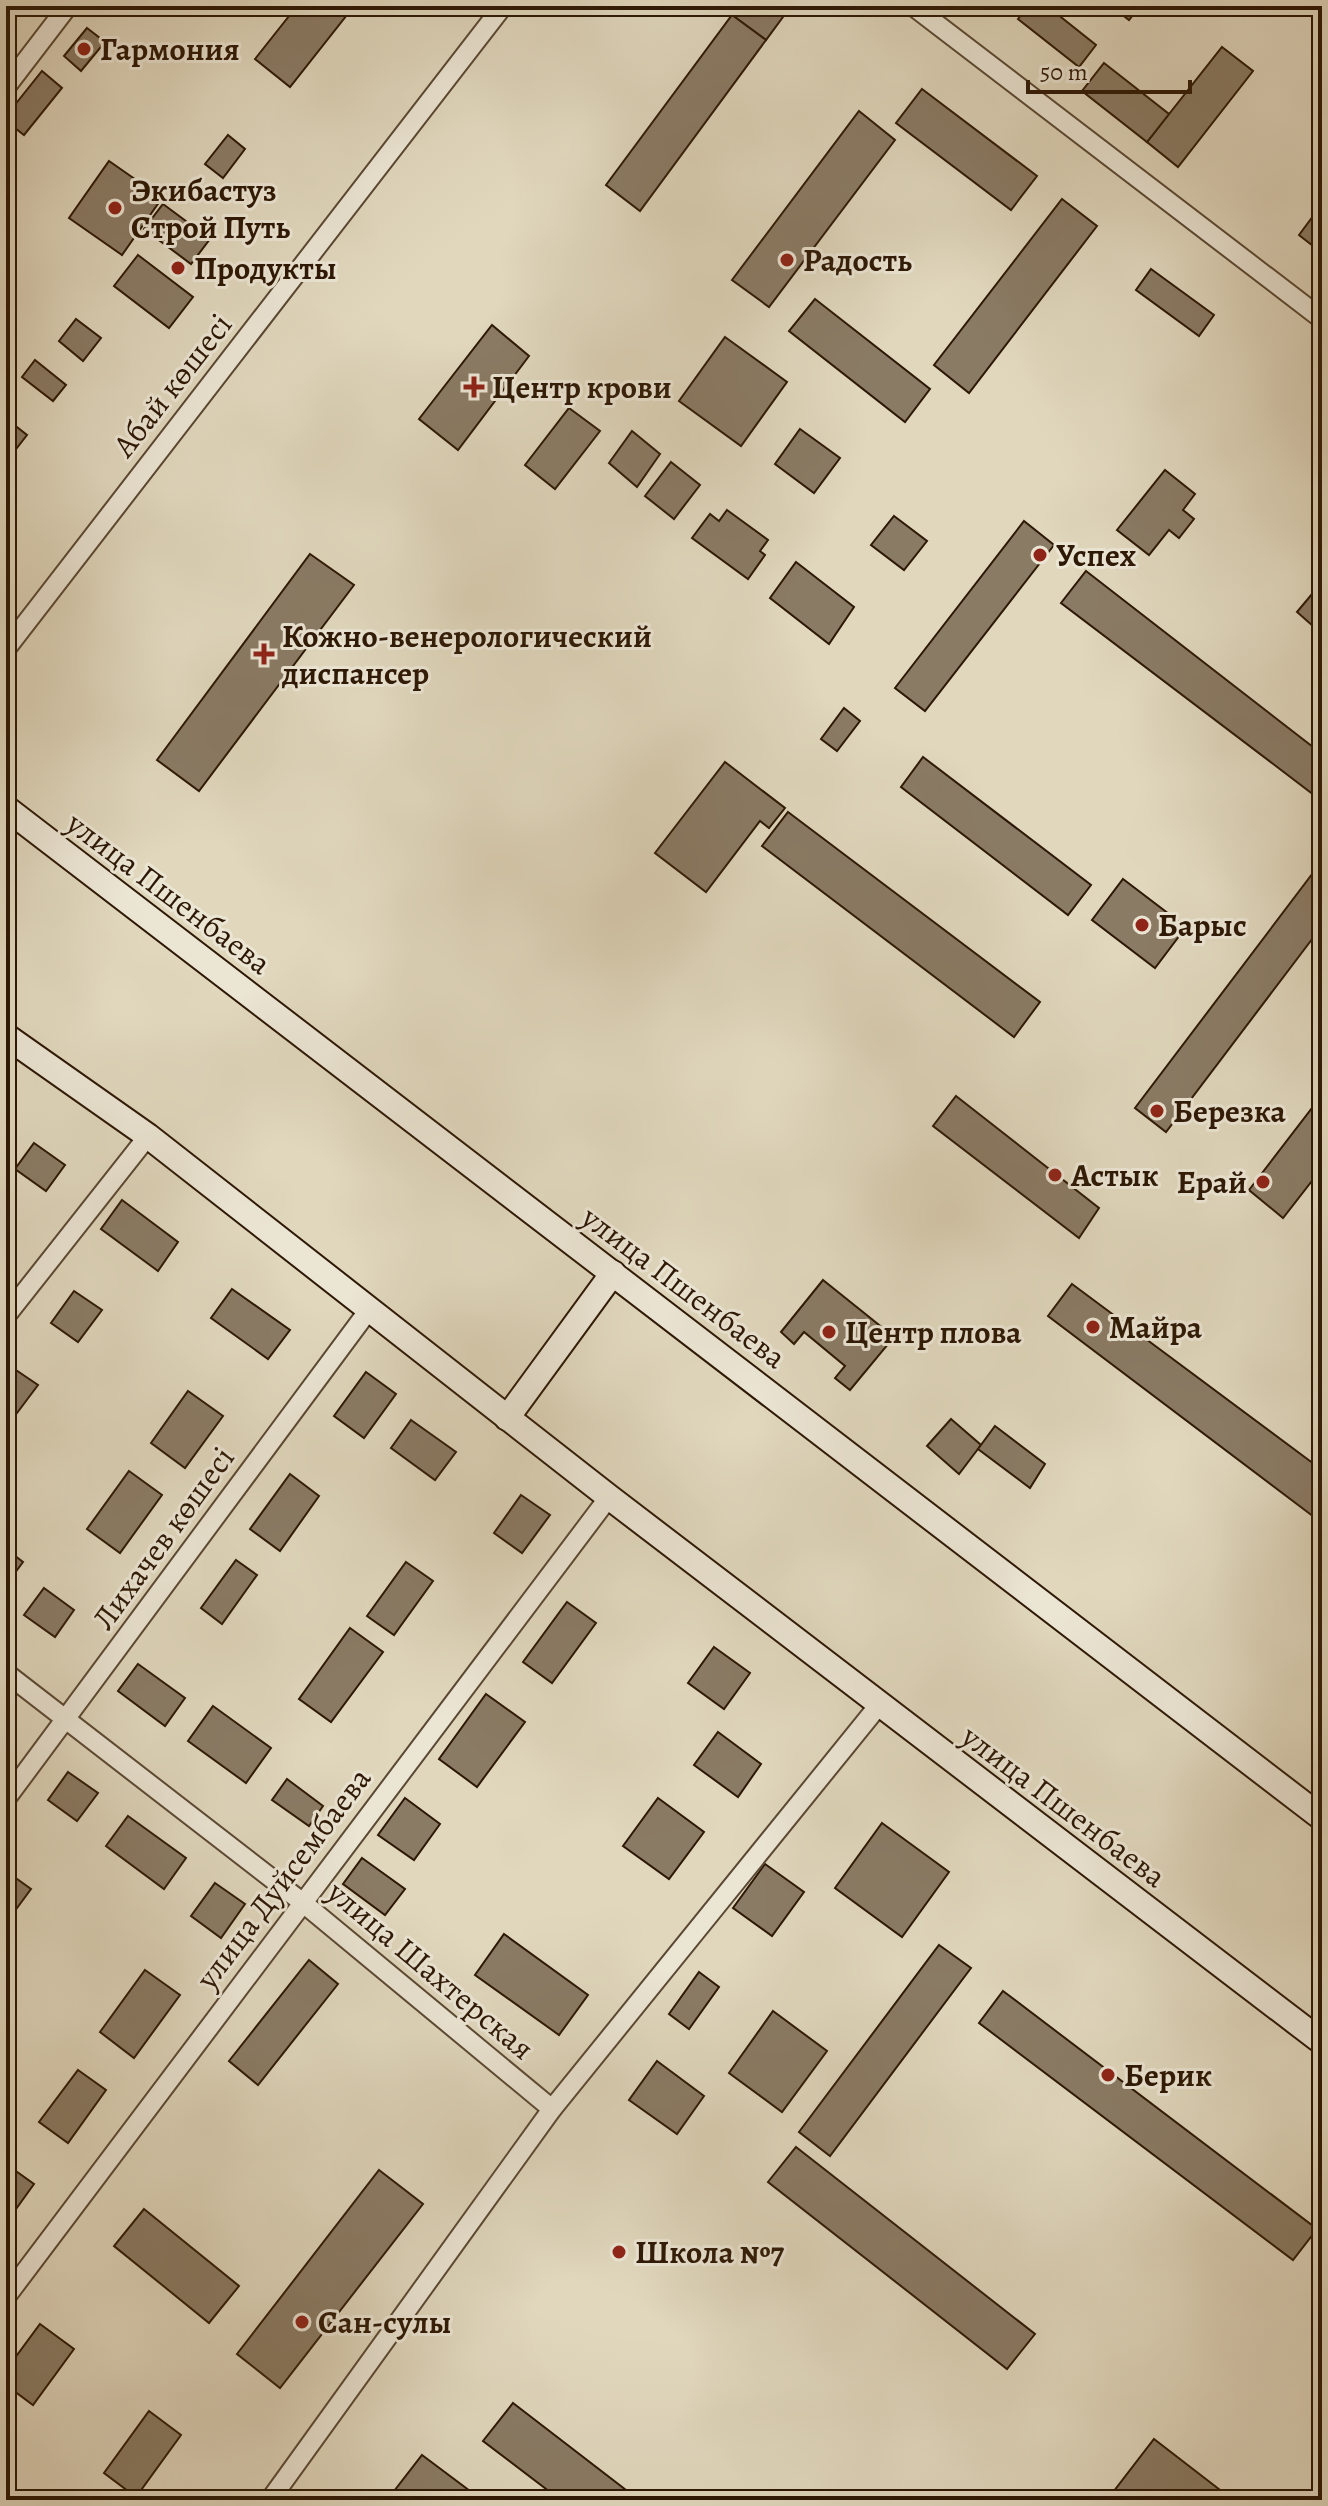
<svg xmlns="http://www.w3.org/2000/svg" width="1328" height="2506" viewBox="0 0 1328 2506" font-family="Alegreya,serif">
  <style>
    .building { fill: #8a7b65; stroke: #2d1805; stroke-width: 2 }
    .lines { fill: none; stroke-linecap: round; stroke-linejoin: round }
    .street-casing { stroke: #5a4833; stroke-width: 22 }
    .secondary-casing { stroke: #2d1805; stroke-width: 28 }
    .street { stroke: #ebe5d4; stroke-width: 18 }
    .secondary { stroke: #ebe5d4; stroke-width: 24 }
    .poi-dot { fill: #8f2418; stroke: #ebe5d4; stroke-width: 3 }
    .labels { text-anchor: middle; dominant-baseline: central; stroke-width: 6; stroke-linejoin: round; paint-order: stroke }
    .poi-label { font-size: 32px; font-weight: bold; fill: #2d1805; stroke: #ebe5d4; text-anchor: start }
    .street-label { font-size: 32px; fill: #2d1805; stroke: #ebe5d4 }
  </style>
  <rect width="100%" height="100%" fill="#e0d7bd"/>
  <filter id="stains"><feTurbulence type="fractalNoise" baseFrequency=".0025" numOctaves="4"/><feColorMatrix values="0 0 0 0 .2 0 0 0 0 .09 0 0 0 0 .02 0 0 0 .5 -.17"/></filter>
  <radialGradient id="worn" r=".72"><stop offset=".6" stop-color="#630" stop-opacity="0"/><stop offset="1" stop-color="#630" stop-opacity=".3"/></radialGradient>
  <g class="building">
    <polygon points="297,6 354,6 290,87 255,59"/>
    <polygon points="739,6 791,6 766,40 732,15"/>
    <polygon points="1028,6 1047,6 1096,45 1079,67 1018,19"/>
    <polygon points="1111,6 1140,6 1129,20"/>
    <polygon points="732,15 766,40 640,211 606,185"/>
    <polygon points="87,28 105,42 81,71 64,56"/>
    <polygon points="1222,47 1253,71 1178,167 1147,142"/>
    <polygon points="1104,63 1169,114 1147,142 1082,91"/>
    <polygon points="42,71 62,88 24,135 6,121 6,116"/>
    <polygon points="922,89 1037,176 1011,210 896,123"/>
    <polygon points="859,111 895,140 769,307 732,280"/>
    <polygon points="228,135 245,149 223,178 205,164"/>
    <polygon points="109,161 162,198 122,255 69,218"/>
    <polygon points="1062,199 1097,226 969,393 934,365"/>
    <polygon points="163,204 210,239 191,264 144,229"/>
    <polygon points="1322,204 1322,253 1299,235"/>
    <polygon points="138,255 193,297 169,328 114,286"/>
    <polygon points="1151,269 1214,315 1199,336 1136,290"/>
    <polygon points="815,299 930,389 905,422 789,331"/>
    <polygon points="76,319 101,338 83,361 59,341"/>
    <polygon points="492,325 529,356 458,450 419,419"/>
    <polygon points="725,337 787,382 741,446 679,401"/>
    <polygon points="35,360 66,385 53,401 22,377"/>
    <polygon points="569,408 600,431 555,489 525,465"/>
    <polygon points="8,420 27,435 6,462 6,422"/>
    <polygon points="800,429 840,458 814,493 775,464"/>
    <polygon points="632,431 660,454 637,487 609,463"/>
    <polygon points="671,462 700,485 674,519 645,496"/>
    <polygon points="1165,470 1195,494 1183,510 1194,519 1179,538 1169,530 1149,555 1117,530"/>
    <polygon points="727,510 768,540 760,551 765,555 748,579 692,538 710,514 719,521"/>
    <polygon points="894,516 927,541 904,570 871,545"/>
    <polygon points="1024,521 1054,545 925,711 895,688"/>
    <polygon points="310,554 354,585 199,791 157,760"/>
    <polygon points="796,562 854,607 829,644 770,598"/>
    <polygon points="1086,571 1322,754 1322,784 1314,795 1061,603"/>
    <polygon points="1322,582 1322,634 1297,612"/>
    <polygon points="844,708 860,721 837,751 821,739"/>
    <polygon points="923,757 1091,885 1068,915 901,787"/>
    <polygon points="725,762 785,808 769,828 760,821 706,892 655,853"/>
    <polygon points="788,812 1040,1002 1014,1037 762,846"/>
    <polygon points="1322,861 1322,926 1166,1132 1135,1108"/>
    <polygon points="1123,879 1186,927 1155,968 1092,920"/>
    <polygon points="1322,1095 1322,1168 1283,1218 1249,1190"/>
    <polygon points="956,1096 1099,1208 1079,1238 933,1126"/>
    <polygon points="34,1143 65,1165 46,1191 15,1169"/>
    <polygon points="122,1200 178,1242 158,1271 101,1229"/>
    <polygon points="823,1280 894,1337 850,1390 835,1378 845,1366 804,1332 794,1344 781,1332"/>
    <polygon points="1072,1284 1322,1470 1322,1523 1048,1316"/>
    <polygon points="232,1289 290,1330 268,1359 211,1318"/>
    <polygon points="74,1291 102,1310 78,1342 51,1323"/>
    <polygon points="10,1366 38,1385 14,1417 6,1412 6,1372"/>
    <polygon points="366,1372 396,1394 364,1438 334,1416"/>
    <polygon points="188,1391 223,1416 185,1468 151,1443"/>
    <polygon points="951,1419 981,1445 959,1474 927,1446"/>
    <polygon points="411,1420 456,1452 435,1480 391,1448"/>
    <polygon points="995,1426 1045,1464 1030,1488 978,1449"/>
    <polygon points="129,1471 162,1495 120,1553 87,1529"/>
    <polygon points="290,1474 319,1496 280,1551 250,1529"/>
    <polygon points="521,1495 550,1515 522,1553 494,1533"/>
    <polygon points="6,1549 23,1562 6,1585"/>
    <polygon points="236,1560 257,1575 222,1624 201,1608"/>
    <polygon points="406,1562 433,1581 394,1635 367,1616"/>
    <polygon points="44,1588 74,1610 55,1637 24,1615"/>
    <polygon points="567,1602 596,1623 552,1683 523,1662"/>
    <polygon points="350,1628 383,1652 331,1722 299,1699"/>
    <polygon points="714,1647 750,1673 724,1709 688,1683"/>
    <polygon points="138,1664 185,1698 165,1726 118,1691"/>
    <polygon points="486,1694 525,1722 477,1787 439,1759"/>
    <polygon points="213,1706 271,1748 246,1783 188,1741"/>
    <polygon points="718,1732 761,1764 738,1797 694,1765"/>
    <polygon points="68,1772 98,1793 77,1821 48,1800"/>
    <polygon points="287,1779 323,1806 309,1826 272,1800"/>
    <polygon points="405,1798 440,1824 414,1860 378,1835"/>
    <polygon points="658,1798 704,1832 669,1879 623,1846"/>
    <polygon points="128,1816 186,1858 164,1889 106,1846"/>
    <polygon points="882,1823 949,1872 902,1937 835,1888"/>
    <polygon points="362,1858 405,1889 385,1915 343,1884"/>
    <polygon points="765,1864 804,1892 772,1936 733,1908"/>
    <polygon points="6,1871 31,1889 6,1923"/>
    <polygon points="215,1883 245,1904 221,1938 191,1916"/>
    <polygon points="504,1934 588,1995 559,2035 475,1975"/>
    <polygon points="939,1945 971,1968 830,2156 799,2132"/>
    <polygon points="309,1960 338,1984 258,2085 229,2061"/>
    <polygon points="145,1970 180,1995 134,2058 100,2032"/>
    <polygon points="699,1972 719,1987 689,2029 669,2014"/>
    <polygon points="1003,1991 1317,2229 1293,2260 979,2023"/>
    <polygon points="773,2011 827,2051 782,2112 729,2073"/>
    <polygon points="657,2061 704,2096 677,2134 629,2100"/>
    <polygon points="78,2070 106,2090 68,2143 39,2122"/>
    <polygon points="796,2147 1035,2334 1007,2369 768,2182"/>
    <polygon points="6,2164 34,2184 6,2223"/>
    <polygon points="379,2170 423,2204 280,2388 237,2354"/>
    <polygon points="144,2209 239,2286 209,2323 114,2246"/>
    <polygon points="40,2324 74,2349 33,2405 6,2385 6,2370"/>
    <polygon points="513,2403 639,2500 538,2500 546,2489 483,2441"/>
    <polygon points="149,2411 181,2435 136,2497 104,2473"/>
    <polygon points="1154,2439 1233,2500 1107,2500"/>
    <polygon points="422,2455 482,2500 398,2500 391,2495"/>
  </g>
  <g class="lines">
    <defs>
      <g id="street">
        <polyline points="913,6 1322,319"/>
        <polyline points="6,87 68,6"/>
        <polyline points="6,649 503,6"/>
        <polyline points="6,1316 148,1136"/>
        <polyline points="6,1673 302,1902 552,2109"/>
        <polyline points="6,1799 368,1311"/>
        <polyline points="6,2297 609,1497"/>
        <polyline points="270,2500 552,2109 879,1705"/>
      </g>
      <g id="secondary">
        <polyline points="6,808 1322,1818"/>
        <polyline points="6,1036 148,1136 609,1497 1322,2042"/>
        <polyline points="507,1418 613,1273"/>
      </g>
    </defs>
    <use href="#street" class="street-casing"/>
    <use href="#secondary" class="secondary-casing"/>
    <use href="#street" class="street"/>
    <use href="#secondary" class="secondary"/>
  </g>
  <g class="poi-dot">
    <circle cx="84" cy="49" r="8"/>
    <circle cx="115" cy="208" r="8"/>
    <circle cx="787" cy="260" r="8"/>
    <circle cx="178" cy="268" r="8"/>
    <path d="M470 375h8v8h8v8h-8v8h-8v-8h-8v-8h8z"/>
    <circle cx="1040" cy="555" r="8"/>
    <path d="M260 642h8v8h8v8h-8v8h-8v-8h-8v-8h8z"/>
    <circle cx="1142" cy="925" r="8"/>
    <circle cx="1157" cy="1111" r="8"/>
    <circle cx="1055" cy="1175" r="8"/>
    <circle cx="1263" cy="1182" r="8"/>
    <circle cx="1093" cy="1327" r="8"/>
    <circle cx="829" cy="1332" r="8"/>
    <circle cx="1108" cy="2075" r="8"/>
    <circle cx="619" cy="2252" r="8"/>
    <circle cx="302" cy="2322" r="8"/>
  </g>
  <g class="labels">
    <g class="poi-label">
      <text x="100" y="49">Гармония</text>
      <text x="131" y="190">Экибастуз<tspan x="131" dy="37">Строй Путь</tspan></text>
      <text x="803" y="260">Радость</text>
      <text x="194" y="268">Продукты</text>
      <text x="492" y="387">Центр крови</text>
      <text x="1056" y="555">Успех</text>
      <text x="282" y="636">Кожно-венерологический<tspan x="282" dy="37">диспансер</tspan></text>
      <text x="1158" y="925">Барыс</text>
      <text x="1173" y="1111">Березка</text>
      <text x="1071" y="1175">Астык</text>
      <text x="1247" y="1182" text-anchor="end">Ерай</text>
      <text x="1109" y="1327">Майра</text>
      <text x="845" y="1332">Центр плова</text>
      <text x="1124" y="2075">Берик</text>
      <text x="635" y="2252">Школа №7</text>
      <text x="318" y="2322">Сан-сулы</text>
    </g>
    <g class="street-label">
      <text transform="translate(172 385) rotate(-52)">Абай көшесі</text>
      <text transform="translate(169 893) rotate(37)">улица Пшенбаева</text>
      <text transform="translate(684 1287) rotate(37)">улица Пшенбаева</text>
      <text transform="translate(163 1538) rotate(-54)">Лихачев көшесі</text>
      <text transform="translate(1064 1806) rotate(37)">улица Пшенбаева</text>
      <text transform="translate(283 1878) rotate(-53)">улица Дуйсембаева</text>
      <text transform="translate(431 1970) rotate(40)">улица Шахтерская</text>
    </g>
  </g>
  <rect width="1328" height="2506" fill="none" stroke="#e0d7bd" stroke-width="32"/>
  <rect x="8" y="8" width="1312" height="2490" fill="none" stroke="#2d1805" stroke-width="4"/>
  <rect x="16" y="16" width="1296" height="2474" fill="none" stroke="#2d1805" stroke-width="2"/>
  <path d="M1028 80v12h162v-12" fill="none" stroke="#2d1805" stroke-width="4"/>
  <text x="1040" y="80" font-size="24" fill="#2d1805" stroke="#ebe5d4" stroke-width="6" paint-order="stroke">50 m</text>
  <rect width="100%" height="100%" filter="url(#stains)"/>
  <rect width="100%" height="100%" fill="url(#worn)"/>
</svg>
